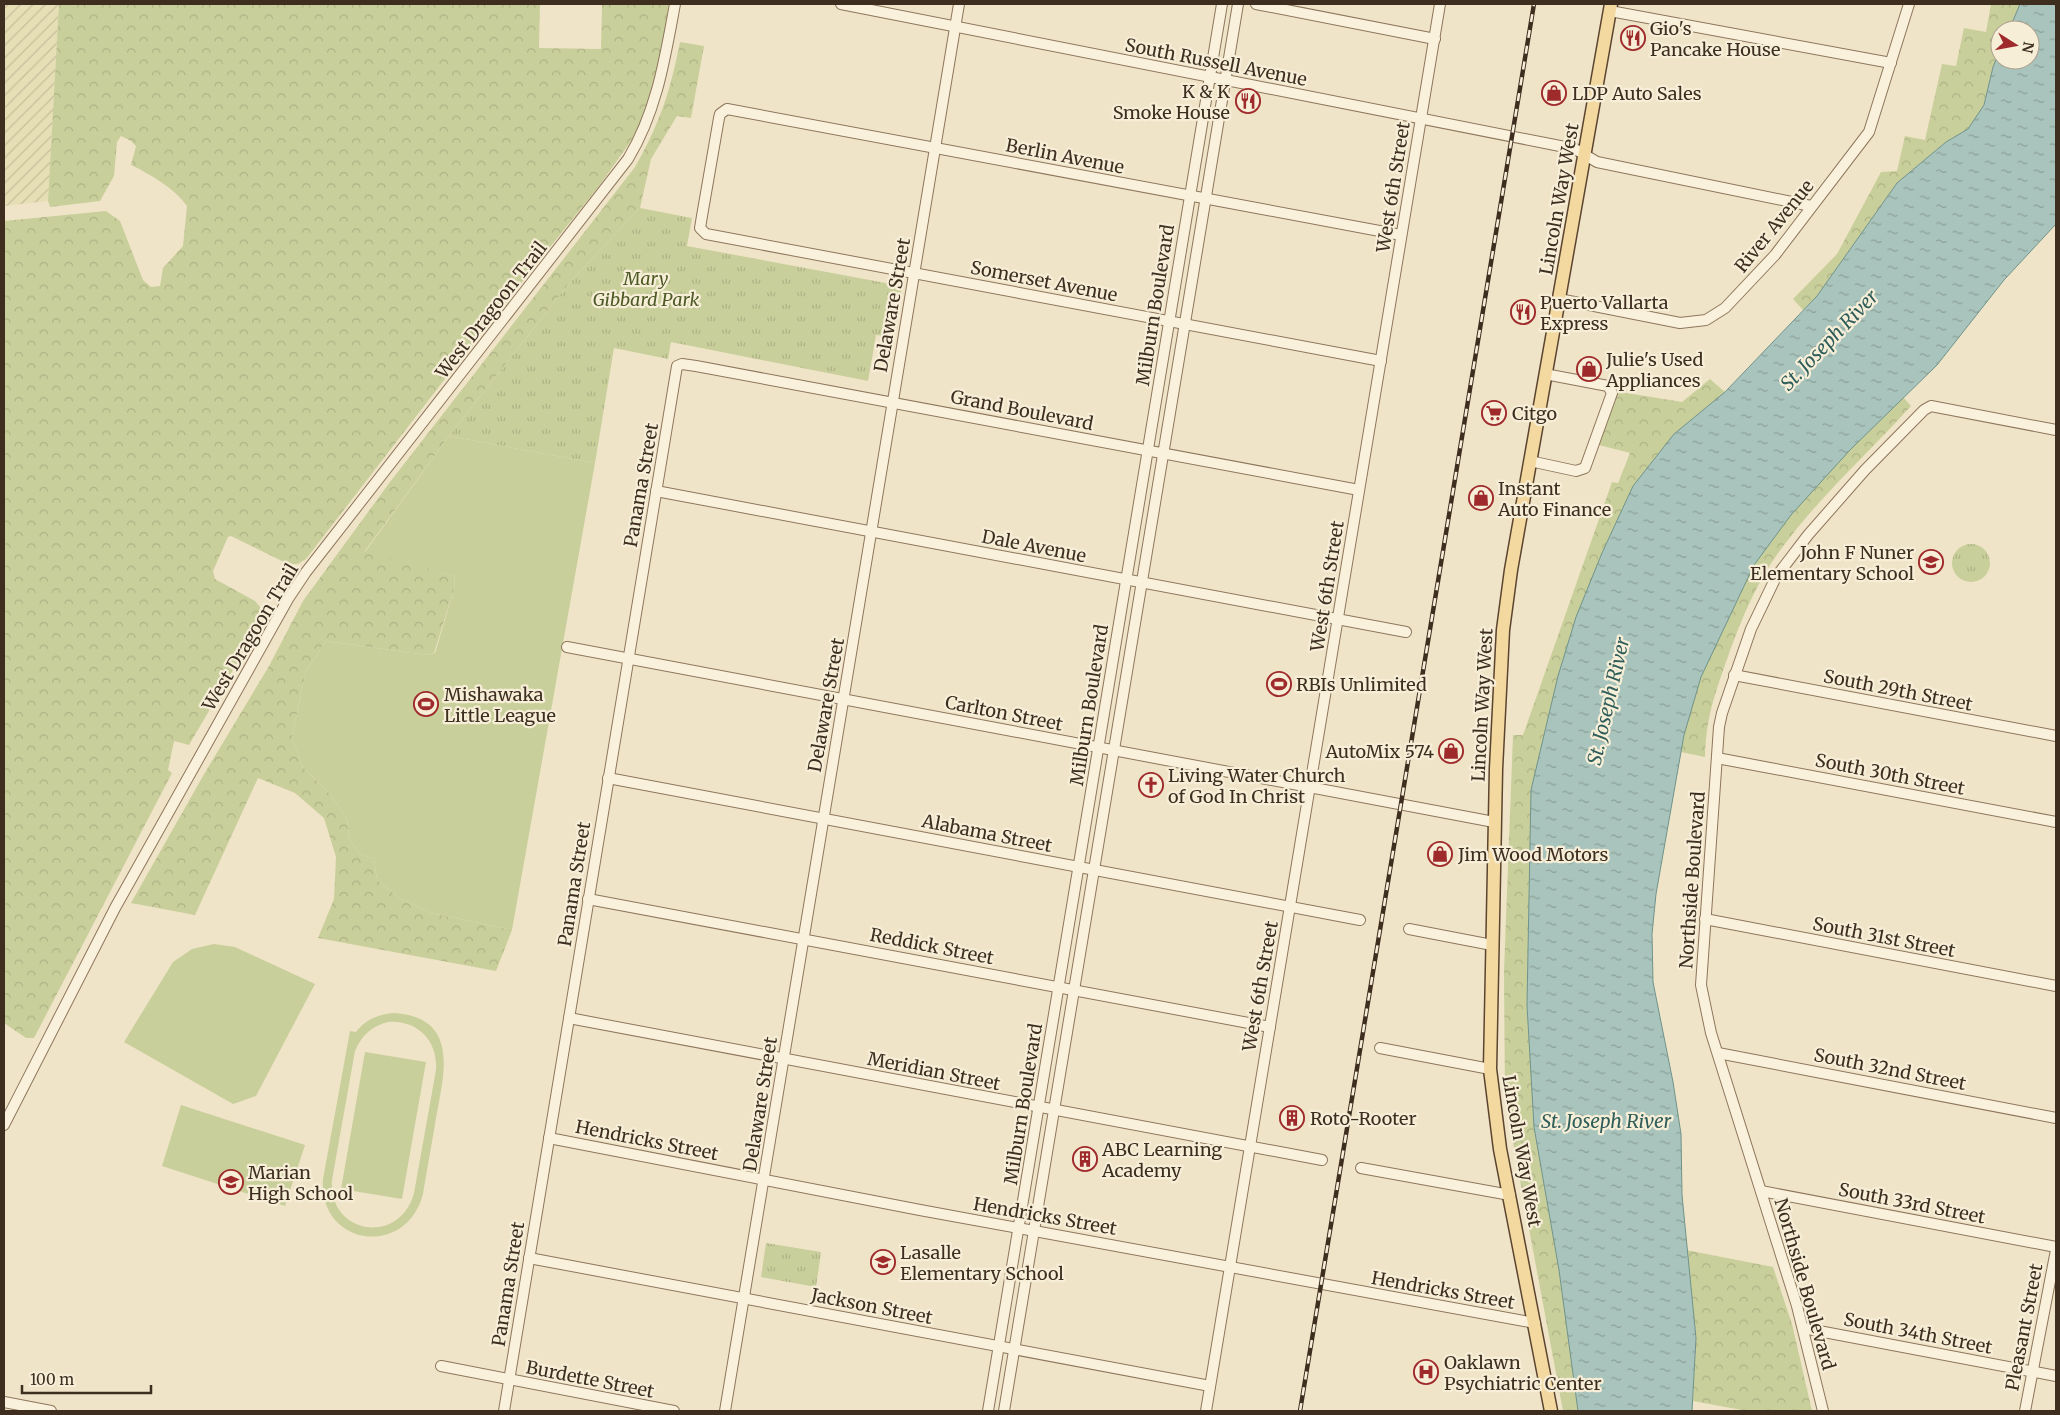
<svg xmlns="http://www.w3.org/2000/svg" width="2060" height="1415" viewBox="0 0 2060 1415" font-family="Merriweather,serif">
  <style>
    .farmland { fill: url(#farmland-furrows) }
    .green { fill: #c9cf9b; fill-rule: evenodd }
    .forest { fill: url(#forest-crowns) }
    .park { fill: url(#park-tufts) }
    .water { fill: url(#water-ripples); stroke: #6f938a }
    .lines { fill: none; stroke-linecap: round; stroke-linejoin: round }
    .minor-casing { stroke: #8d765c; stroke-width: 12 }
    .major-casing { stroke: #5b4430; stroke-width: 15 }
    .minor { stroke: #faf1dc; stroke-width: 10 }
    .major { stroke: #f3d9a0; stroke-width: 12 }
    .rail-casing { stroke: #3d2e20; stroke-width: 4.5 }
    .rail { stroke: #f7eed8; stroke-width: 2.5; stroke-dasharray: 8; stroke-linecap: butt }
    .labels { text-anchor: middle; dominant-baseline: central; stroke-width: 4.5; stroke-linejoin: round; paint-order: stroke }
    .poi-label { font-size: 18px; fill: #3d2e20; stroke: #f7eed8; text-anchor: start }
    .street-label { font-size: 18px; fill: #3d2e20; stroke: #f7eed8 }
    .park-label { font-size: 18px; font-style: italic; fill: #4d5a26; stroke: #f7eed8 }
    .water-label { font-size: 19px; font-style: italic; fill: #2f5d5a; stroke: #f7eed8 }
  </style>
  <defs>
    <pattern id="farmland-furrows" width="10" height="10" patternUnits="userSpaceOnUse" patternTransform="scale(1.25)"><rect width="10" height="10" fill="#e6deb5"/><path d="M-1 1l2-2M0 10L10 0M9 11l2-2" fill="none" stroke="#c6bf9b"/></pattern>
    <pattern id="forest-crowns" width="20" height="18" patternUnits="userSpaceOnUse" patternTransform="scale(1.25)"><rect width="20" height="18" fill="#c9cf9b"/><path d="M2 6a3 3 0 1 1 6 0M12 15a3 3 0 1 1 6 0" fill="none" stroke="#aeb285"/></pattern>
    <pattern id="park-tufts" width="24" height="20" patternUnits="userSpaceOnUse" patternTransform="scale(1.25)"><rect width="24" height="20" fill="#c9cf9b"/><path d="M3 7l-1-3M5 7V3M7 7l1-3M15 17l-1-3M17 17v-4M19 17l1-3" fill="none" stroke="#aeb285"/></pattern>
    <pattern id="water-ripples" width="26" height="14" patternUnits="userSpaceOnUse" patternTransform="scale(1.25)"><rect width="26" height="14" fill="#a9c4bc"/><path d="M2 4q2-2 4 0t4 0M15 11q2-2 4 0t4 0" fill="none" stroke="#8ba098"/></pattern>
  </defs>
  <rect width="100%" height="100%" fill="#f0e4c8"/>
  <polygon class="farmland" points="4,4 59,4 48,201 4,206"/>
  <g class="green">
    <polygon points="449,436 595,463 512,930 431,913 398,897 377,880 374,859 360,854 349,839 347,819 331,795 302,766 292,737 306,671 326,641 426,655 435,653 455,586 454,576 365,552"/>
    <polygon points="214,944 235,947 315,984 256,1096 233,1104 124,1042 173,962 192,949"/>
    <path d="M395,1013C460,1018 444,1074 436,1118C432,1143 427,1169 423,1194C406,1259 318,1246 323,1179L350,1031L356,1032C366,1019 379,1014 395,1013ZM388,1022C418,1020 438,1041 436,1070L414,1193C400,1246 328,1235 332,1180L355,1051C362,1035 372,1026 388,1022Z"/>
    <polygon points="365,1052 426,1062 402,1199 341,1189"/>
    <polygon points="181,1105 305,1145 285,1206 162,1166"/>
  </g>
  <g class="forest">
    <path d="M59,4H540L539,48L601,49L602,4H669L656,80L648,107L631,141L599,186L465,353L306,559L298,564H288L231,536L228,537L213,571L215,579L255,601L260,607L257,629L189,745L174,741L168,770L172,773L34,1038H26L4,1023V221L106,211L120,221L143,280L151,287L160,286L163,268L183,246L187,206C174,188 150,174 131,165L136,146L131,141L121,136L117,142L114,176L100,201L50,207L48,201Z"/>
    <polygon points="1991,4 2020,4 2009,30 2000,30 2000,50 1993,67 1984,105 1968,130 1946,142 1897,183 1817,296 1803,310 1793,299 1837,254 1881,172 1897,171 1905,136 1925,140 1942,64 1956,66 1964,28 1986,32"/>
    <path d="M680,42L704,46L691,118L677,116L651,159L640,208L571,281L449,436L365,551L454,576L455,586L434,653L426,655L326,641L306,671L292,737L302,766L331,795L347,819L349,839L360,854L374,859L377,880L398,897L431,913L512,930L496,971L318,938L334,899L336,857L324,818L295,793L258,778L195,915L131,903L203,776L269,666L303,601L390,482L635,167C660,123 670,92 680,42Z"/>
    <polygon points="1710,379 1725,392 1674,434 1633,486 1602,553 1531,790 1527,1005 1534,1127 1559,1270 1578,1411 1563,1411 1505,1100 1504,971 1513,735 1523,735 1612,482 1618,483 1630,453 1599,445 1616,399 1615,391 1682,402"/>
    <path d="M1903,397L1911,406C1864,458 1809,506 1770,565C1751,595 1738,628 1726,662C1714,696 1706,720 1705,757L1681,752C1691,691 1722,618 1754,565C1789,507 1854,444 1903,397Z"/>
    <polygon points="1686,1250 1773,1267 1792,1324 1812,1411 1747,1411 1693,1401 1696,1338"/>
  </g>
  <g class="park">
    <polygon points="640,208 692,218 687,246 902,286 894,337 876,335 868,381 671,342 668,359 614,348 595,463 449,436 571,281"/>
    <circle cx="1971" cy="563" r="19"/>
    <polygon points="766,1243 821,1252 816,1287 761,1277"/>
  </g>
  <polygon class="water" points="2020,4 2056,4 2056,224 2004,280 1937,365 1850,450 1791,515 1754,565 1701,677 1684,735 1656,894 1652,934 1653,982 1673,1082 1681,1134 1682,1195 1696,1338 1692,1411 1578,1411 1559,1270 1534,1127 1527,1005 1531,790 1558,676 1576,617 1602,553 1633,486 1674,434 1725,392 1817,296 1897,183 1946,142 1968,129 1984,105 1993,67 2000,50 2000,60 2030,60 2030,30 2009,30"/>
  <g class="lines">
    <defs>
      <g id="minor">
        <polyline points="841,4 1555,145 1575,149 1597,162 1811,206"/>
        <polyline points="1256,4 1435,39"/>
        <polyline points="1610,11 1891,63"/>
        <polyline points="1559,299 1680,323 1706,320 1725,308 1775,255 1869,132 1909,4"/>
        <polyline points="1381,361 706,234 700,228 702,216 719,118 720,114 727,109 1401,235"/>
        <polyline points="1530,461 1576,471 1585,468 1612,393 1608,386 1545,374"/>
        <polyline points="656,491 1406,632"/>
        <polyline points="567,647 1494,822"/>
        <polyline points="1734,675 2056,736"/>
        <polyline points="1717,758 2056,822"/>
        <polyline points="608,778 1360,920"/>
        <polyline points="588,899 1270,1027"/>
        <polyline points="1705,919 2056,986"/>
        <polyline points="1409,929 1492,945"/>
        <polyline points="569,1018 1322,1160"/>
        <polyline points="1380,1048 1490,1069"/>
        <polyline points="1718,1053 2056,1118"/>
        <path d="M4,1125L115,908L288,599L306,572L628,159C657,111 665,58 675,4"/>
        <polyline points="549,1138 920,1210 1535,1323"/>
        <polyline points="1361,1168 1510,1195"/>
        <polyline points="1761,1191 2056,1247"/>
        <polyline points="529,1258 1210,1386"/>
        <polyline points="1803,1328 2056,1376"/>
        <polyline points="441,1366 674,1411"/>
        <polyline points="4,1402 51,1411"/>
        <polyline points="504,1411 677,366 682,364 696,366 1359,490"/>
        <polyline points="725,1411 959,4"/>
        <polyline points="988,1411 1222,4"/>
        <polyline points="1004,1411 1238,4"/>
        <polyline points="1206,1411 1440,4"/>
        <polyline points="1823,1411 1797,1306 1711,1033 1701,985 1719,727 1722,713 1751,629 1776,577 1808,535 1865,470 1924,410 1931,406 2056,430"/>
        <polyline points="2025,1411 2056,1250"/>
      </g>
      <polyline id="major" points="1551,1411 1500,1149 1490,1069 1496,769 1503,630 1511,570 1611,4"/>
    </defs>
    <use href="#minor" class="minor-casing"/>
    <use href="#major" class="major-casing"/>
    <use href="#minor" class="minor"/>
    <use href="#major" class="major"/>
    <defs>
      <polyline id="rail" points="1300,1411 1534,4"/>
    </defs>
    <use href="#rail" class="rail-casing"/>
    <use href="#rail" class="rail"/>
  </g>
  <defs>
    <symbol id="restaurant-ring" viewBox="-11 -11 22 22"><circle r="9.5" fill="#f7eed8" stroke="#9e2a2b" stroke-width="1.5"/><path d="M-5-6h1v4h1v-4h1v4h1v-4h1v5L-1.5 .5V6h-2V.5L-5-1ZM5-6V6H3V1.5H1.5Q1.5-4 5-6Z" fill="#9e2a2b"/></symbol>
    <symbol id="shop-ring" viewBox="-11 -11 22 22"><circle r="9.5" fill="#f7eed8" stroke="#9e2a2b" stroke-width="1.5"/><path d="M-5-2.5h2.3a2.7 3.5 0 0 1 5.4 0H5L5.5 6h-11ZM-1.5-2.5h3a1.5 2.3 0 0 0-3 0Z" fill="#9e2a2b"/></symbol>
    <symbol id="supermarket-ring" viewBox="-11 -11 22 22"><circle r="9.5" fill="#f7eed8" stroke="#9e2a2b" stroke-width="1.5"/><path d="M-6-5.5h2.5l.6 2H6L4.5 2H-2.5L-4.4-4H-6ZM-1.5 3.2a1.3 1.3 0 1 0 .1 0ZM3 3.2a1.3 1.3 0 1 0 .1 0Z" fill="#9e2a2b"/></symbol>
    <symbol id="school-ring" viewBox="-11 -11 22 22"><circle r="9.5" fill="#f7eed8" stroke="#9e2a2b" stroke-width="1.5"/><path d="M0-5L7-2L0 1L-7-2ZM-4 1L0 2.5L4 1V4Q0 6-4 4Z" fill="#9e2a2b"/></symbol>
    <symbol id="stadium-ring" viewBox="-11 -11 22 22"><circle r="9.5" fill="#f7eed8" stroke="#9e2a2b" stroke-width="1.5"/><path d="M0-5a6.5 5 0 1 0 0 10a6.5 5 0 1 0 0-10ZM-3.5-1.8h7v3.6h-7Z" fill="#9e2a2b"/></symbol>
    <symbol id="church-ring" viewBox="-11 -11 22 22"><circle r="9.5" fill="#f7eed8" stroke="#9e2a2b" stroke-width="1.5"/><path d="M-1.2-6h2.4v3.5h3.3v2.4h-3.3V6h-2.4V-.1h-3.3v-2.4h3.3Z" fill="#9e2a2b"/></symbol>
    <symbol id="building-ring" viewBox="-11 -11 22 22"><circle r="9.5" fill="#f7eed8" stroke="#9e2a2b" stroke-width="1.5"/><path d="M-4-6H4V6H1V3H-1V6H-4ZM-2.5-4.3h1.7v1.8h-1.7ZM.8-4.3h1.7v1.8H.8ZM-2.5-1h1.7V.8h-1.7ZM.8-1h1.7V.8H.8Z" fill="#9e2a2b"/></symbol>
    <symbol id="hospital-ring" viewBox="-11 -11 22 22"><circle r="9.5" fill="#f7eed8" stroke="#9e2a2b" stroke-width="1.5"/><path d="M-5-5h3v3.5h4V-5h3V5h-3V1.5h-4V5h-3Z" fill="#9e2a2b"/></symbol>
  </defs>
  <g fill-rule="evenodd">
    <use href="#restaurant-ring" x="1619" y="24" width="28" height="28"/>
    <use href="#shop-ring" x="1540" y="79" width="28" height="28"/>
    <use href="#restaurant-ring" x="1234" y="87" width="28" height="28"/>
    <use href="#restaurant-ring" x="1509" y="298" width="28" height="28"/>
    <use href="#shop-ring" x="1575" y="355" width="28" height="28"/>
    <use href="#supermarket-ring" x="1480" y="399" width="28" height="28"/>
    <use href="#shop-ring" x="1467" y="484" width="28" height="28"/>
    <use href="#school-ring" x="1917" y="548" width="28" height="28"/>
    <use href="#stadium-ring" x="1265" y="670" width="28" height="28"/>
    <use href="#stadium-ring" x="412" y="690" width="28" height="28"/>
    <use href="#shop-ring" x="1437" y="737" width="28" height="28"/>
    <use href="#church-ring" x="1137" y="771" width="28" height="28"/>
    <use href="#shop-ring" x="1426" y="840" width="28" height="28"/>
    <use href="#building-ring" x="1278" y="1104" width="28" height="28"/>
    <use href="#building-ring" x="1071" y="1145" width="28" height="28"/>
    <use href="#school-ring" x="217" y="1168" width="28" height="28"/>
    <use href="#school-ring" x="869" y="1248" width="28" height="28"/>
    <use href="#hospital-ring" x="1412" y="1358" width="28" height="28"/>
  </g>
  <g class="labels">
    <g class="poi-label">
      <text x="1650" y="28">Gio's<tspan x="1650" dy="21">Pancake House</tspan></text>
      <text x="1230" y="91" text-anchor="end">K &amp; K<tspan x="1230" dy="21">Smoke House</tspan></text>
      <text x="1572" y="93">LDP Auto Sales</text>
      <text x="1540" y="302">Puerto Vallarta<tspan x="1540" dy="21">Express</tspan></text>
      <text x="1606" y="359">Julie's Used<tspan x="1606" dy="21">Appliances</tspan></text>
      <text x="1512" y="413">Citgo</text>
      <text x="1498" y="488">Instant<tspan x="1498" dy="21">Auto Finance</tspan></text>
      <text x="1914" y="552" text-anchor="end">John F Nuner<tspan x="1914" dy="21">Elementary School</tspan></text>
      <text x="1296" y="684">RBIs Unlimited</text>
      <text x="444" y="694">Mishawaka<tspan x="444" dy="21">Little League</tspan></text>
      <text x="1434" y="751" text-anchor="end">AutoMix 574</text>
      <text x="1168" y="775">Living Water Church<tspan x="1168" dy="21">of God In Christ</tspan></text>
      <text x="1458" y="854">Jim Wood Motors</text>
      <text x="1310" y="1118">Roto-Rooter</text>
      <text x="1102" y="1149">ABC Learning<tspan x="1102" dy="21">Academy</tspan></text>
      <text x="248" y="1172">Marian<tspan x="248" dy="21">High School</tspan></text>
      <text x="900" y="1252">Lasalle<tspan x="900" dy="21">Elementary School</tspan></text>
      <text x="1444" y="1362">Oaklawn<tspan x="1444" dy="21">Psychiatric Center</tspan></text>
    </g>
    <g class="street-label">
      <text transform="translate(1216 62) rotate(11)">South Russell Avenue</text>
      <text transform="translate(1065 156) rotate(11)">Berlin Avenue</text>
      <text transform="translate(1393 187) rotate(-81)">West 6th Street</text>
      <text transform="translate(1559 199) rotate(-80)">Lincoln Way West</text>
      <text transform="translate(1774 226) rotate(-51)">River Avenue</text>
      <text transform="translate(1044 281) rotate(11)">Somerset Avenue</text>
      <text transform="translate(892 305) rotate(-80)">Delaware Street</text>
      <text transform="translate(1155 305) rotate(-81)">Milburn Boulevard</text>
      <text transform="translate(491 310) rotate(-52)">West Dragoon Trail</text>
      <text transform="translate(1022 410) rotate(11)">Grand Boulevard</text>
      <text transform="translate(641 485) rotate(-80)">Panama Street</text>
      <text transform="translate(1034 546) rotate(11)">Dale Avenue</text>
      <text transform="translate(1327 586) rotate(-81)">West 6th Street</text>
      <text transform="translate(250 637) rotate(-59)">West Dragoon Trail</text>
      <text transform="translate(1898 690) rotate(11)">South 29th Street</text>
      <text transform="translate(826 705) rotate(-80)">Delaware Street</text>
      <text transform="translate(1089 705) rotate(-81)">Milburn Boulevard</text>
      <text transform="translate(1482 705) rotate(-87)">Lincoln Way West</text>
      <text transform="translate(1004 713) rotate(11)">Carlton Street</text>
      <text transform="translate(1890 774) rotate(11)">South 30th Street</text>
      <text transform="translate(987 833) rotate(11)">Alabama Street</text>
      <text transform="translate(1692 880) rotate(-86)">Northside Boulevard</text>
      <text transform="translate(574 884) rotate(-81)">Panama Street</text>
      <text transform="translate(1884 937) rotate(11)">South 31st Street</text>
      <text transform="translate(932 946) rotate(11)">Reddick Street</text>
      <text transform="translate(1260 986) rotate(-80)">West 6th Street</text>
      <text transform="translate(1890 1069) rotate(11)">South 32nd Street</text>
      <text transform="translate(934 1071) rotate(11)">Meridian Street</text>
      <text transform="translate(760 1104) rotate(-81)">Delaware Street</text>
      <text transform="translate(1023 1104) rotate(-81)">Milburn Boulevard</text>
      <text transform="translate(647 1140) rotate(11)">Hendricks Street</text>
      <text transform="translate(1522 1151) rotate(80)">Lincoln Way West</text>
      <text transform="translate(1912 1203) rotate(11)">South 33rd Street</text>
      <text transform="translate(1045 1216) rotate(10)">Hendricks Street</text>
      <text transform="translate(508 1284) rotate(-81)">Panama Street</text>
      <text transform="translate(1805 1284) rotate(74)">Northside Boulevard</text>
      <text transform="translate(1443 1290) rotate(10)">Hendricks Street</text>
      <text transform="translate(872 1306) rotate(11)">Jackson Street</text>
      <text transform="translate(2024 1327) rotate(-79)">Pleasant Street</text>
      <text transform="translate(1918 1333) rotate(11)">South 34th Street</text>
      <text transform="translate(590 1379) rotate(11)">Burdette Street</text>
    </g>
    <g class="park-label">
      <text x="646" y="278">Mary<tspan x="646" dy="21">Gibbard Park</tspan></text>
    </g>
    <g class="water-label">
      <text transform="translate(1829 340) rotate(-46)">St. Joseph River</text>
      <text transform="translate(1608 701) rotate(-77)">St. Joseph River</text>
      <text x="1606" y="1121">St. Joseph River</text>
    </g>
  </g>
  <rect width="2060" height="1415" fill="none" stroke="#3d2e20" stroke-width="10"/>
  <g transform="translate(2015 45) rotate(101)"><circle r="24" fill="#f7eed8" stroke="#ada18e"/>
  <path d="M0-4L9 19L0 12L-9 19Z" fill="#9e2a2b"/>
  <text y="-8" font-size="14" font-weight="bold" text-anchor="middle" fill="#3d2e20">N</text>
  </g>
  <path d="M22 1385v8h129v-8" fill="none" stroke="#3d2e20" stroke-width="2.5"/>
  <text x="30" y="1385" font-size="15" fill="#3d2e20" stroke="#f7eed8" stroke-width="4" paint-order="stroke">100 m</text>
</svg>
